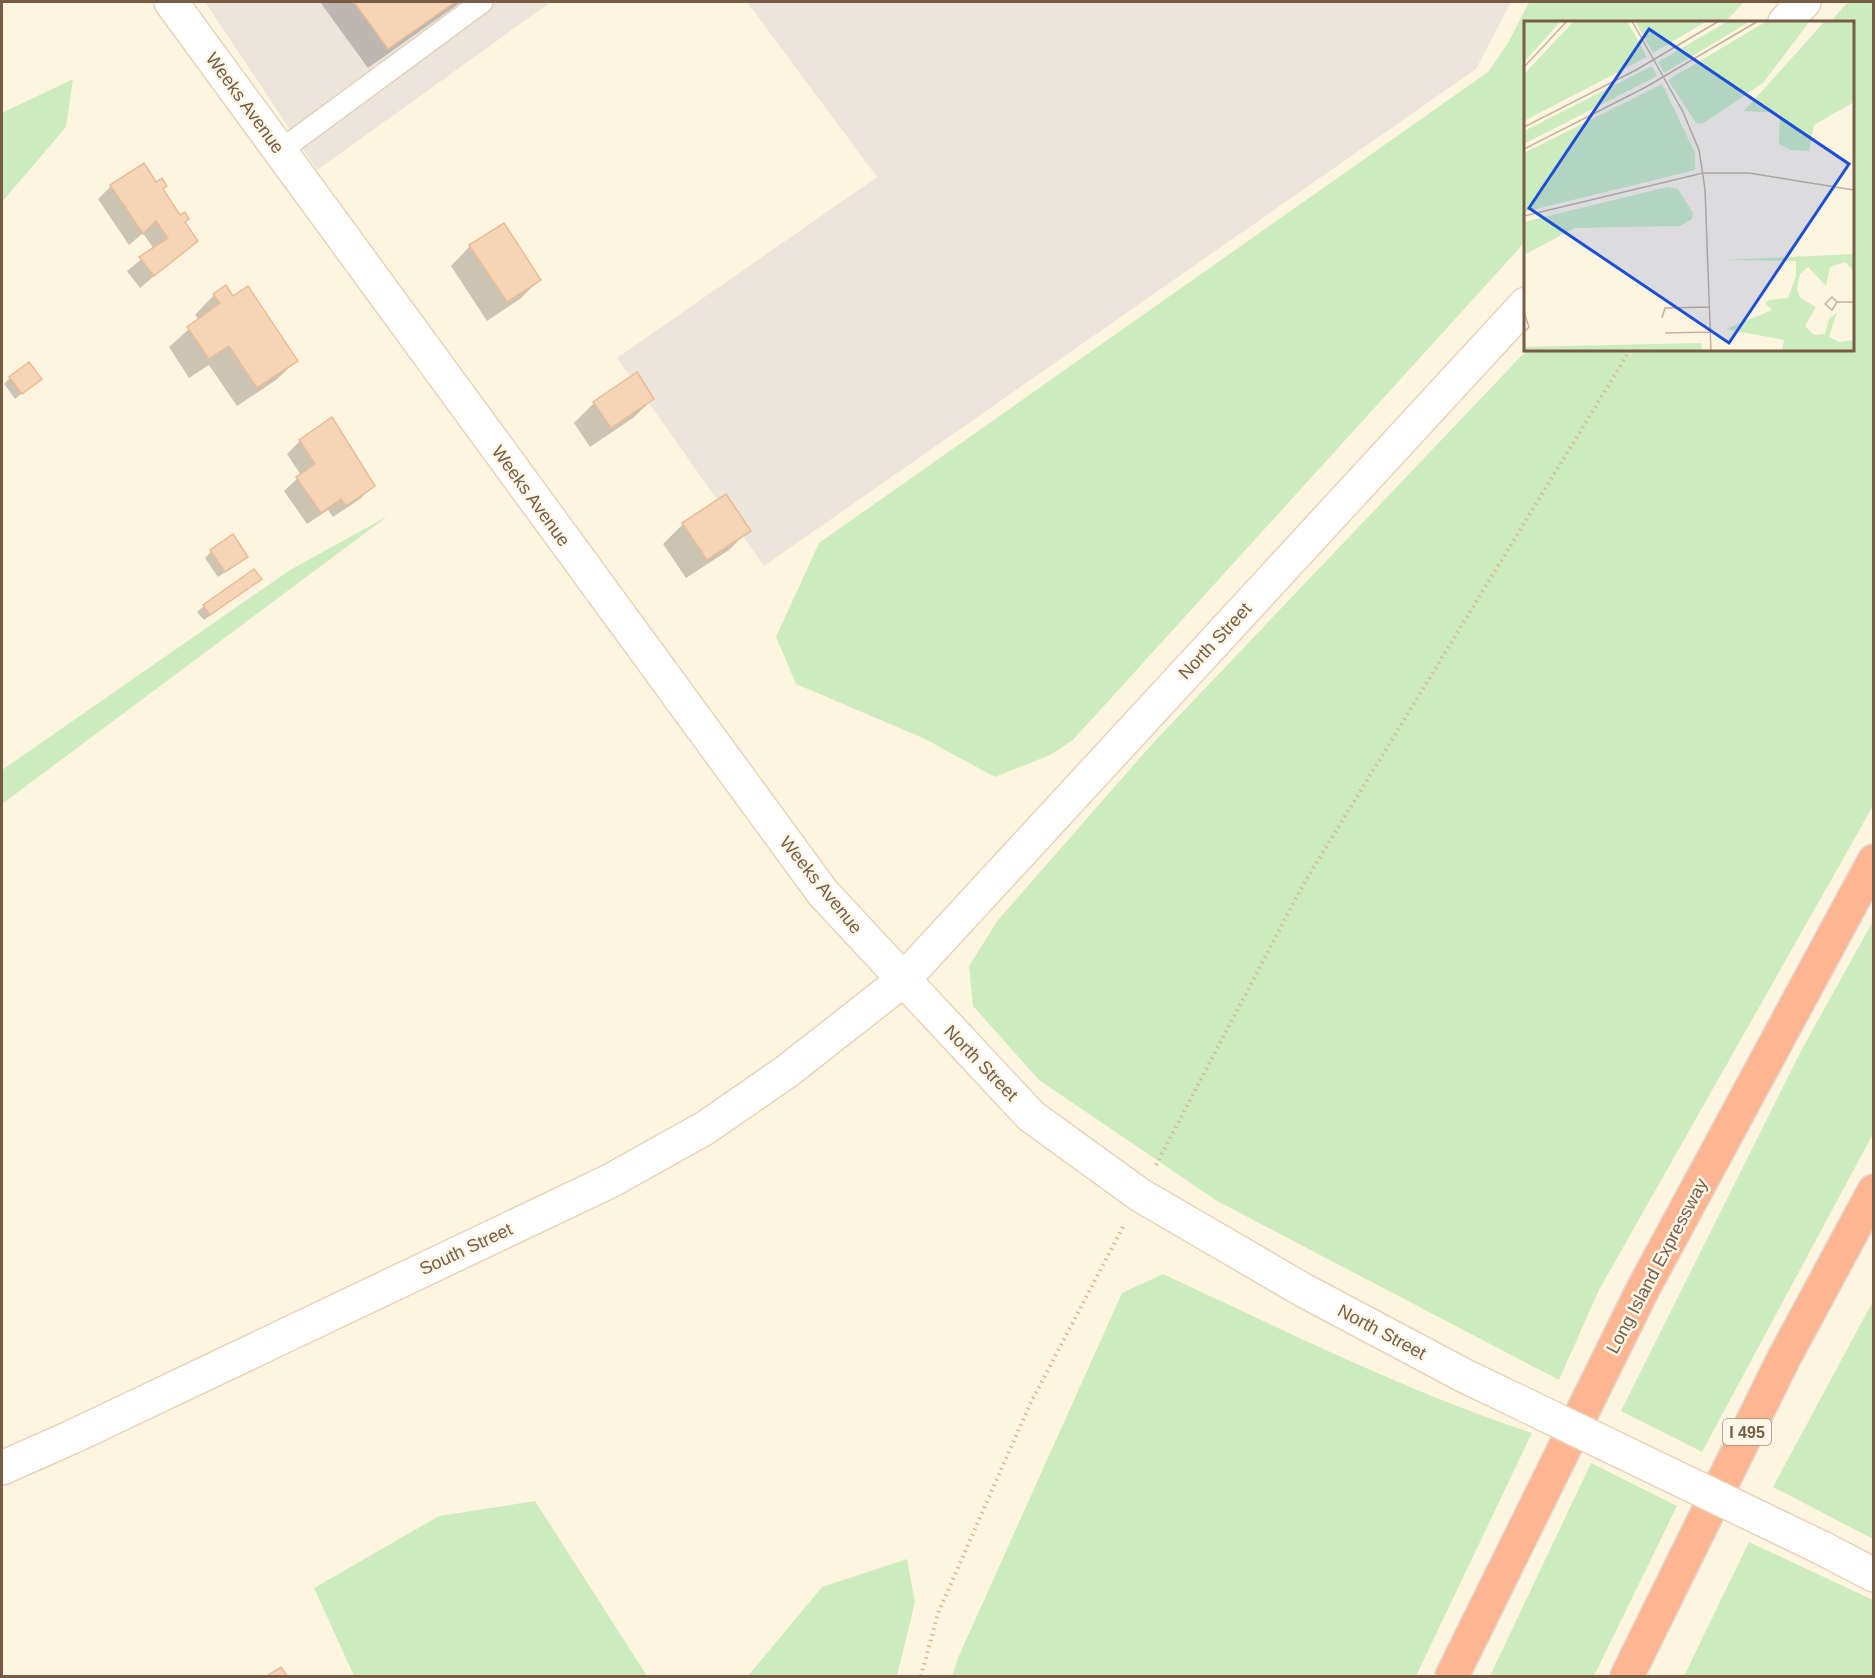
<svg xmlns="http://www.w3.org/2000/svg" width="1875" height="1678" viewBox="0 0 1875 1678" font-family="Helvetica,sans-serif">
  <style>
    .industrial { fill: #ece5dc }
    .green { fill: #cdecbe }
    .shadow { fill: #0003 }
    .building { fill: #f6d4b6; stroke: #eabc95; stroke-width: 1.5 }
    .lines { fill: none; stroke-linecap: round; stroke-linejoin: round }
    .lane-casing { stroke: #e3d1bb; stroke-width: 24 }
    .secondary-casing { stroke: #e8d3b9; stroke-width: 36 }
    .highway-casing { stroke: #e1dbd6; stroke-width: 36 }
    .path { stroke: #dab799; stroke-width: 4; stroke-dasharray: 1.5 4.5; stroke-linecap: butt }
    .lane { stroke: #fff; stroke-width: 21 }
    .secondary { stroke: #fff; stroke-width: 33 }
    .highway { stroke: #feb692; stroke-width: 33 }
    .secondary-bridge-casing { stroke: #e8d3b9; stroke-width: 36; stroke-linecap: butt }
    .secondary-bridge { stroke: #fff; stroke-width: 33 }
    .labels { text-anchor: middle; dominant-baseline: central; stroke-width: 5; stroke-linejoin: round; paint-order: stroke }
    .shield { fill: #fff8e8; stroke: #a08a76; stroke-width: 1.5 }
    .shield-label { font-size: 16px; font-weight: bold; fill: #775b45 }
    .street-label { font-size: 18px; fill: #775b45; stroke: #fff8e8 }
    .inset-road { fill: none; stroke: #c4b29d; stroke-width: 1.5 }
    .view { fill: #1d4ed8; fill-opacity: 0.15; stroke: #1d4ed8; stroke-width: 3 }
    .inset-edge { fill: none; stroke: #775b45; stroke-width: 3 }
  </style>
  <rect width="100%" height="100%" fill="#fef5e0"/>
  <g class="industrial">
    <polygon points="205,2 551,2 317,170"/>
    <polygon points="747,2 1511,2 1476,69 764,566 617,358 877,177"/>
  </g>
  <g class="green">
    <polygon points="1529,2 1744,2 1725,22 1526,22 1525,242 1073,740 1050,755 995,777 923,738 796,684 776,637 819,543 1488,72 1508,43"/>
    <polygon points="1848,2 1874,2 1873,806 1599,1290 1559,1380 1217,1201 1039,1080 973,1006 969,966 998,920 1153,743 1527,350 1852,350 1852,22 1830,22"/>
    <polygon points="73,79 66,127 2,202 2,113"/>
    <polygon points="388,516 2,804 2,770 290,570"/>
    <polygon points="1873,921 1873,1134 1702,1452 1621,1411 1802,1049"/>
    <path d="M1163,1274C1284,1330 1405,1391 1532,1433L1416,1676H952L958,1658L1122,1293Z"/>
    <polygon points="1873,1301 1873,1539 1773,1487"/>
    <polygon points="1591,1463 1677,1506 1594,1676 1490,1676"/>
    <polygon points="535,1501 647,1676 354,1676 314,1588 439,1516"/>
    <polygon points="1749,1542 1873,1600 1873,1676 1684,1676"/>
    <polygon points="907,1559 915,1602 897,1676 748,1676 822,1587"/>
  </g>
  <g class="shadow">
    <polygon points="320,2 461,2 368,68"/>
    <polygon points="111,186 161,190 196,241 140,288 127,271 154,249 143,233 129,245 98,199"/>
    <polygon points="470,246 539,280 520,299 487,321 451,266"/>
    <polygon points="214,295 233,298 296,361 276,380 237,406 209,365 189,378 169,347 199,320 195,315"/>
    <polygon points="10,378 40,379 15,399 4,384"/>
    <polygon points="653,399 633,418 590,447 574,423 594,403"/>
    <polygon points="300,441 373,486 360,499 333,517 328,510 307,524 284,491 301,475 287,454"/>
    <polygon points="725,496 749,530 729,550 686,578 663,544 683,524"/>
    <polygon points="211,552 246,557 218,577 205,558"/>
    <polygon points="254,571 255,582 204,620 197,612 204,606"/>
  </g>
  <g class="building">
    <polygon points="354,2 455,2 388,49"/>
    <polygon points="144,163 156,182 162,178 167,186 163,189 180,215 185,212 189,219 185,222 198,241 154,276 139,257 168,238 156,221 143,234 110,185"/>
    <polygon points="504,223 541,280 507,302 469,245"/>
    <polygon points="226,285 233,296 248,286 298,361 257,388 229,346 209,359 187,327 220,303 213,294"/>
    <polygon points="29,362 42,379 22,394 9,377"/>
    <polygon points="637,372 654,399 611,428 593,402"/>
    <polygon points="332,417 375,486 346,506 341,499 321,513 296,477 315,464 299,440"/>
    <polygon points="726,494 751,531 707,560 682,523"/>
    <polygon points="233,534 248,557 225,572 210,550"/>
    <polygon points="254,569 262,579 210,615 203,605"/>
    <polygon points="281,1667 287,1676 267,1676"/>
  </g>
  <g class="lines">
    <defs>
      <polyline id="lane" points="280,151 482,2"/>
      <g id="secondary">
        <polyline points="171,2 823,893 1031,1116 1140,1195 1303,1290 1463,1375"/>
        <polyline points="1785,22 1804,2"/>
        <polyline points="2,1468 72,1437 610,1181 705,1128 786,1072 902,981 1526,304"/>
        <polyline points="1822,1548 1874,1575"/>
      </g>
      <g id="highway">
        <polyline points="1452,1676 1644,1287 1874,861"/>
        <polyline points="1627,1676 1784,1358 1874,1191"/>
      </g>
    </defs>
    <use href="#lane" class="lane-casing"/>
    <use href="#secondary" class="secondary-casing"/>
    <use href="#highway" class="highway-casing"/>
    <g class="path">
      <polyline points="1156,1165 1303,885 1630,350"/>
      <polyline points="921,1676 938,1613 1030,1404 1124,1225"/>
    </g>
    <use href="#lane" class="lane"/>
    <use href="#secondary" class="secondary"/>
    <use href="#highway" class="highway"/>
    <defs>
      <polyline id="secondary-bridge" points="1463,1375 1822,1548"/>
    </defs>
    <use href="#secondary-bridge" class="secondary-bridge-casing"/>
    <use href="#secondary-bridge" class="secondary-bridge"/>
  </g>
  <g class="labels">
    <rect class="shield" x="1723" y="1419" width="48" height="26" rx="4.5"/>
    <g class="shield-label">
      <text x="1747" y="1432">I 495</text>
    </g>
    <g class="street-label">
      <text transform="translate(245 103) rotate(54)">Weeks Avenue</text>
      <text transform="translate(531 496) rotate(54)">Weeks Avenue</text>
      <text transform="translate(1215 641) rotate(-47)">North Street</text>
      <text transform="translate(821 885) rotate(51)">Weeks Avenue</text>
      <text transform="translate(981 1063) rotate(46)">North Street</text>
      <text transform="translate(466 1249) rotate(-25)">South Street</text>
      <text transform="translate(1657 1266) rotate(-62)">Long Island Expressway</text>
      <text transform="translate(1382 1332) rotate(28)">North Street</text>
    </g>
  </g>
  <g transform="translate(1524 21)">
    <rect width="330" height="330" fill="#fef5e0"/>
    <path d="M0,0H37L0,41ZM50,0H103L123,36L0,100V53ZM111,0H183L129,32ZM204,0H227L140,52L134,41ZM243,0H286L239,62L178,103L172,102L144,59ZM301,0H330V81L290,104L285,130L267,129L255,123L256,92L220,90ZM128,45L133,55L0,123V110ZM138,63L171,132V149L0,191V132ZM143,166L154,168L169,192L168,198L156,205L51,207L0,234V201ZM330,233V261L328,248L321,241L306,246L302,265L284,246L276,253L273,268L276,277L292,286L281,305L290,314L301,313L305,298L313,291L305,316L315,321L330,319V330H258L260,319L202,308L248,289L241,282L245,279L264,277L272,255V240L200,239ZM177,322L178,330H0V326Z" fill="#cdecbe"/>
    <path class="inset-road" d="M108,0L159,91L175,129L181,168L187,330M0,46L43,0M0,106L112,49L195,0M0,128L122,66L234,0M0,195L179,152H225L330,169M313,281L308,289L301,283L308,276L313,281H330M0,291L5,306L0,311M138,297L141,287L186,286M141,312L187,311"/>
    <path class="view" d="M125,8L325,143L205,322L5,187Z"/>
    <rect width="330" height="330" class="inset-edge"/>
  </g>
  <rect width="1875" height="1678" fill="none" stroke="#775b45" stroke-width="6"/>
</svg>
